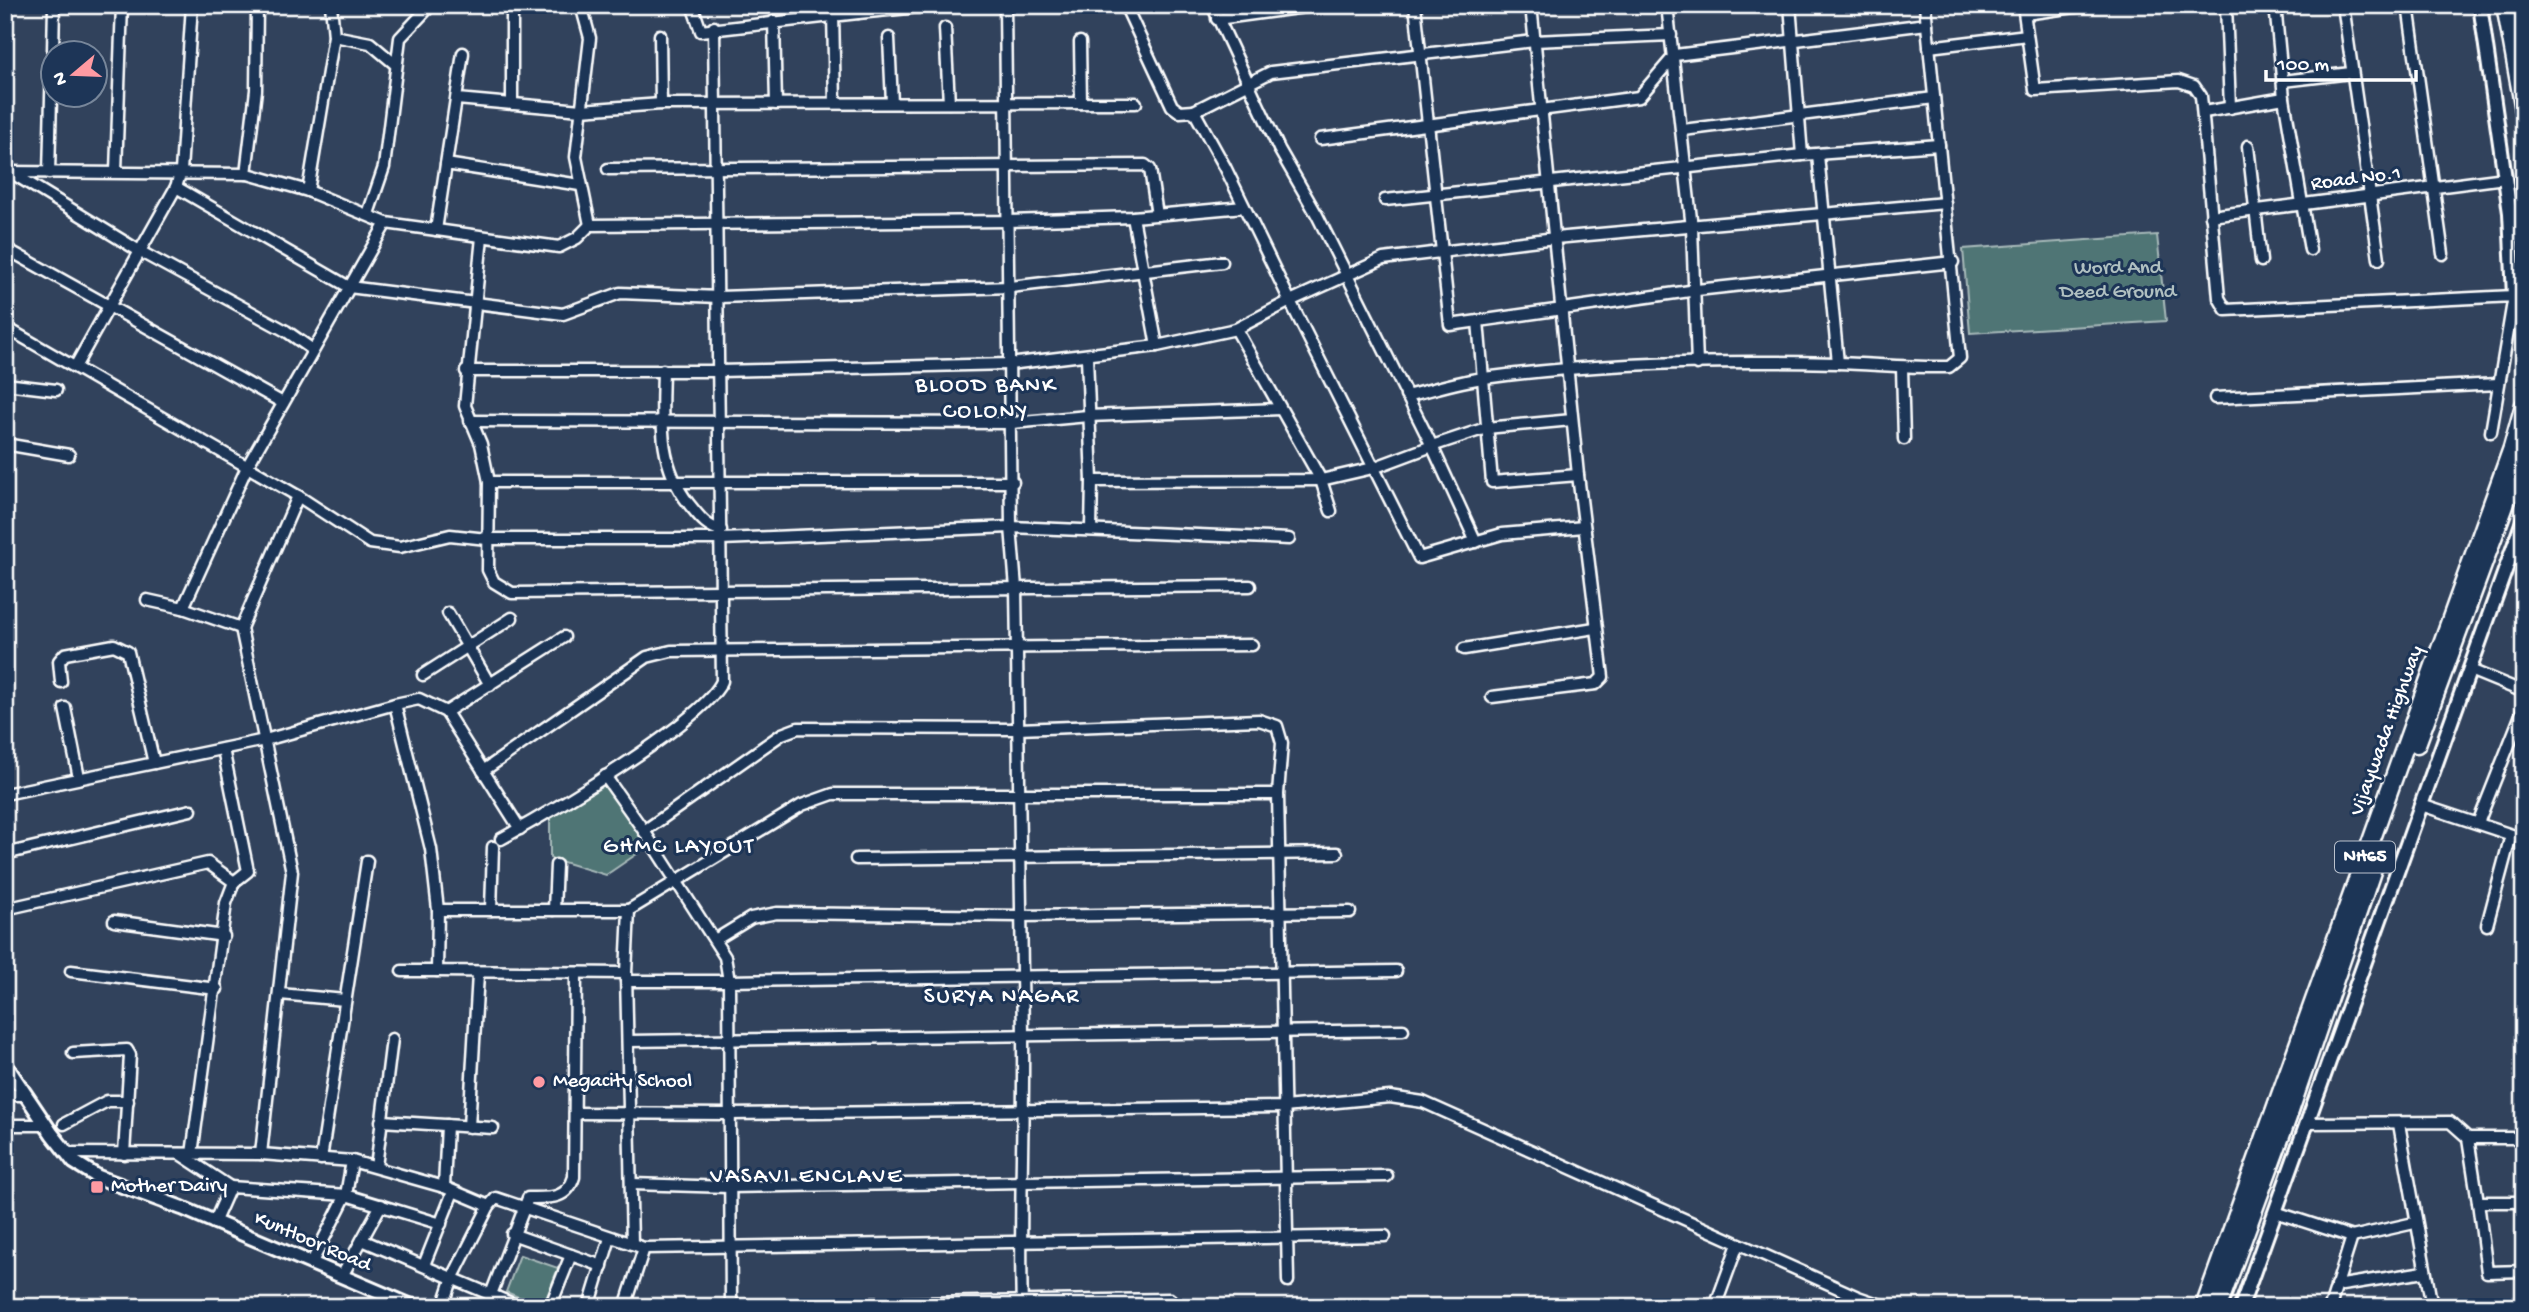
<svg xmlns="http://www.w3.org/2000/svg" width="2529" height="1312" viewBox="0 0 2529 1312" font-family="'Gochi Hand',sans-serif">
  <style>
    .green { fill: #507475; stroke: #a8baba; stroke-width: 2 }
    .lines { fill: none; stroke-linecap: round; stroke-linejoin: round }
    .minor-casing { stroke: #fff; stroke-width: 15 }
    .tertiary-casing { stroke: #fff; stroke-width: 18 }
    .trunk-casing { stroke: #fff; stroke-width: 21 }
    .minor { stroke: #1d3557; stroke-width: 10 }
    .tertiary { stroke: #1d3557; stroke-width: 12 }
    .trunk { stroke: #1d3557; stroke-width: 16 }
    .poi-dot { fill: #ff9aa2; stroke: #1d3557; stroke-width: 2.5 }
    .labels { text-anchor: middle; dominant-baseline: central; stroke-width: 6; stroke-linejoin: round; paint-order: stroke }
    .shield { fill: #1d3557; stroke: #bbc2cd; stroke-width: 2 }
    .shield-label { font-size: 19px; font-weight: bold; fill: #fff }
    .street-label { font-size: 21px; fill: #fff; stroke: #1d3557 }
    .park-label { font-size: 21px; fill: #b0c0c1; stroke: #1d3557 }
    .poi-label { font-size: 21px; fill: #fff; stroke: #1d3557; text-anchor: start }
    .neighbourhood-label { font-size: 23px; letter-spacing: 2px; fill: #fff; stroke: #1d3557 }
  </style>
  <rect width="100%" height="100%" fill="#31425c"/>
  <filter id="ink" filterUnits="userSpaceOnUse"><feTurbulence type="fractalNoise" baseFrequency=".0143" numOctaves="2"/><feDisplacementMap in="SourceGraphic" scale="14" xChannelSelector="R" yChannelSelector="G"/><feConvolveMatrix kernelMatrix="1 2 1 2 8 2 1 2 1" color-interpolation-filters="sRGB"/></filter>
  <g filter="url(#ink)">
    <g class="green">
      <polygon points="2157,235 2166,321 1970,333 1963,249"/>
      <polygon points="604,783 647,847 606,875 550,858 550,810"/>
      <polygon points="520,1255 558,1268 543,1307 506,1292"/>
    </g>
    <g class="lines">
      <defs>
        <g id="minor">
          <polyline points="581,5 590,38 576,157 590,225"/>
          <polyline points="692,5 701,31 858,13"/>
          <polyline points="857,5 858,13 939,5"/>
          <path d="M1005,5L1011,527L1016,588C1018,737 1021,886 1023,1035C1024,1126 1019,1216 1022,1307"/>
          <polyline points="1125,5 1172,106 1180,112 1194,111"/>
          <polyline points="1415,5 1450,325 1697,290 1953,262"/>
          <polyline points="1667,5 1692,228 1697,364"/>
          <polyline points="1790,5 1802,155"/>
          <polyline points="2023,5 2035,90 2179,81 2194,86 2201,96 2219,298 2226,310 2514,296 2491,432"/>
          <polyline points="2226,5 2230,108"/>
          <polyline points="2275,5 2284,98 2310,250"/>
          <polyline points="2343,5 2379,259"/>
          <polyline points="2408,5 2443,254"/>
          <polyline points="833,14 835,103"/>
          <polyline points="2025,14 2089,5"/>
          <polyline points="1217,19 1320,5"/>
          <polyline points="774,21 776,104"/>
          <polyline points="945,28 949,103"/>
          <polyline points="660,35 661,104"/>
          <polyline points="1671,35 1534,41 1271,72 1194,111 1225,167 1290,301 1383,259 1555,238 1945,203"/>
          <polyline points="334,36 370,43 395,64"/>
          <polyline points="889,38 892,103"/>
          <polyline points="1080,42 1081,103"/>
          <polyline points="1929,47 2027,35"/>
          <polyline points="53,52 54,5"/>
          <polyline points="2283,81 2351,73"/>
          <polyline points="457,99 581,110 661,104 1136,103"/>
          <polyline points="512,104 512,5"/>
          <polyline points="2204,112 2284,98"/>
          <polyline points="1683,130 1934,98"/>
          <polyline points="1320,139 1639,97 1675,55 1927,24"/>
          <polyline points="2248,146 2261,261"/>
          <polyline points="1818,155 1838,363"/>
          <polyline points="446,164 463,53"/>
          <polyline points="608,169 1145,165 1150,169 1157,215"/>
          <polyline points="116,171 122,5"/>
          <polyline points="5,172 248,174 308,191 386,223 559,247 577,238 590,225 1009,221 1133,217 1244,207"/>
          <polyline points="12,173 141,252 286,331 313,350"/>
          <polyline points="49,173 52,60"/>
          <polyline points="246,174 256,90 257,5"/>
          <polyline points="176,187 349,287 563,314 620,293 719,297 1010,287 1222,262"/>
          <polyline points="308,191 334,36 331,5"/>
          <polyline points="1385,200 1802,155 1939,145"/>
          <polyline points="368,214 384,167 400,38 431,5"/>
          <polyline points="2211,216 2505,178"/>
          <polyline points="1133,217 1157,346"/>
          <polyline points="436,230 446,164 580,185"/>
          <polyline points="482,237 465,406 481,444 489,482"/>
          <polyline points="5,248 283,403"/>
          <polyline points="1478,321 1492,482 1578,475"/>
          <polyline points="5,327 298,496 370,543 400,547 450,535 487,539 721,539 1011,527 1289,539"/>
          <polyline points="1236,329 1321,480 1331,511"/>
          <polyline points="1087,357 1092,481"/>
          <polyline points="75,367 176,187 181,171 192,5"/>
          <polyline points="1902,368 1904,439"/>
          <path d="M663,370C662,419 657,463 689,504C699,516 706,527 721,530"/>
          <polyline points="466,371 719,371 1009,364 1157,346 1236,329 1290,301 1419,558 1502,534 1584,527"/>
          <polyline points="5,384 56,390"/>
          <path d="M1406,396C1432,390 1458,381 1484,378C1600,362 1720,360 1837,363C1874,364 1911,368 1949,367L1960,358L1925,5"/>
          <polyline points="2215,398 2498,384"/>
          <polyline points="470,421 1012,423 1088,416 1280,409"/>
          <polyline points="5,444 69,455"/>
          <polyline points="1013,482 489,482 488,570 494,582 512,593 1250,586"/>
          <polyline points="1091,529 1092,481 1321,480 1373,468 1432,446 1317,215 1279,149 1212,5"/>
          <polyline points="1476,542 1432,446 1486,428 1572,420"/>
          <polyline points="147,600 183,608 241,628"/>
          <polyline points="183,608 247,467 386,223"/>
          <polyline points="448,613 490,685"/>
          <polyline points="1464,649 1595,628"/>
          <polyline points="2470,670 2524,692"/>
          <polyline points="423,675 512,618"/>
          <polyline points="61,682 59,661 65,654 114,645 128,652 154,763"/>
          <polyline points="1492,697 1596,684 1603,677 1578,475 1531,5"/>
          <polyline points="395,704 419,699 446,712 520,829"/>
          <polyline points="65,708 79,778"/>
          <polyline points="446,712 564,637"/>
          <polyline points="483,771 647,657 671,651 1252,645"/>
          <polyline points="605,776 644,831 725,957 729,981 626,981"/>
          <polyline points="5,794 265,740 395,704 431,849 438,910 437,971 626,973 632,1244"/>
          <polyline points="2421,805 2524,839"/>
          <polyline points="2478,823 2524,707"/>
          <polyline points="644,831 782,734 798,728 1018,729 1259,720 1277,726 1282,743 1278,794 1288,1281"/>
          <path d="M501,839C545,815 705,721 722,681L714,27"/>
          <polyline points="5,854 191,810"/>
          <polyline points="856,859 1337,853"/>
          <polyline points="5,909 208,863 234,882"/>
          <polyline points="438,910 629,910 626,973"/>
          <polyline points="491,910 493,847"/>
          <polyline points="554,910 556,865"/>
          <polyline points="629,910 802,805 833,794 1278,794"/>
          <polyline points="114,921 224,936"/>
          <polyline points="2487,925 2511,835"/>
          <polyline points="715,940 751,918 777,913 1019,916 1350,912"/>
          <polyline points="71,971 217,989"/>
          <polyline points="402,971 437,971"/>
          <polyline points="280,994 345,1000"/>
          <polyline points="629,1041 1403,1030"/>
          <polyline points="73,1053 127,1050 130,1055 124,1154"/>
          <polyline points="5,1095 26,1095"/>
          <polyline points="575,1113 729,1114 1284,1107 1390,1097 1423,1102 1858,1297 1887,1307"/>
          <polyline points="381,1121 493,1128"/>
          <polyline points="2308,1123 2450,1122 2468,1138 2524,1138"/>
          <polyline points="64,1124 107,1101 128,1101"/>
          <polyline points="2399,1124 2432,1307"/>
          <polyline points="5,1125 46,1125"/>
          <polyline points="469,1127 478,974"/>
          <polyline points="2468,1138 2478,1202 2524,1202"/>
          <polyline points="68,1153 261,1154 352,1161 444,1187 489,1206"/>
          <polyline points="180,1154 230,1187"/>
          <polyline points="192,1154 226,903 234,882 248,871 223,749"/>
          <polyline points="261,1154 292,872 241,628 298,496"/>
          <polyline points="321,1159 367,861"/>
          <polyline points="376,1167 392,1039"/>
          <polyline points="632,1184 729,1187 1387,1176"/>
          <polyline points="444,1187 447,1125"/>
          <polyline points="2478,1202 2487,1272 2524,1271"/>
          <polyline points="2275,1212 2352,1237 2330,1307"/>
          <polyline points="214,1223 230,1187 346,1195 441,1224"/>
          <polyline points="512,1234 602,1266"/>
          <polyline points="2352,1237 2414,1223"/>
          <polyline points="362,1240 520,1307"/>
          <polyline points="312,1262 346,1195 352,1161"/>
          <polyline points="424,1265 453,1192"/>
          <polyline points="342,1276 381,1205"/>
          <polyline points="2336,1286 2424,1272"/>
          <path d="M490,1297L528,1198C549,1198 567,1200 574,1177L576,974"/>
          <polyline points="731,1306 1170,1299 1178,1307"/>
          <polyline points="443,1307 453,1277 489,1206 496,1198 644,1248 1385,1236"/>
          <polyline points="550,1307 571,1255"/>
          <polyline points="589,1307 610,1238"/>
          <polyline points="625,1307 644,1248"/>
          <polyline points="731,1307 729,981 1396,971"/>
          <polyline points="1715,1307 1738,1244"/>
        </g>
        <g id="tertiary">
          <polyline points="2480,5 2510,213 2514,296 2524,298"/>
          <polyline points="5,1064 52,1134 74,1162 98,1177 182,1208 414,1307"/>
          <polyline points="2241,1307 2524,518"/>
        </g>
        <g id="trunk">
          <polyline points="2505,5 2524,110"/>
          <polyline points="2518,5 2524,36"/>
          <polyline points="2417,744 2524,454"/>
          <polyline points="2204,1307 2512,448 2524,405"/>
          <polyline points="2218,1307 2288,1117 2379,851"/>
        </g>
      </defs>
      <use href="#minor" class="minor-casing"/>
      <use href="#tertiary" class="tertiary-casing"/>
      <use href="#trunk" class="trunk-casing"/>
      <use href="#minor" class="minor"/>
      <use href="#tertiary" class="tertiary"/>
      <use href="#trunk" class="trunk"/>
    </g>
  </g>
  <g class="poi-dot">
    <circle cx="539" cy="1082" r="7"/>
    <rect x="90" y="1180" width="14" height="14" rx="3.5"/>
  </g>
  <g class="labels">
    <rect class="shield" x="2335" y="841.5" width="60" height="31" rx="5"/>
    <g class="shield-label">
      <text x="2365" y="857">NH65</text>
    </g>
    <g class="street-label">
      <text transform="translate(2356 180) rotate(-7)">Road No.1</text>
      <text transform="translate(2388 731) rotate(-70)">Vijaywada Highway</text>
      <text transform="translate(312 1243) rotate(23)">Kuntloor Road</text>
    </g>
    <g class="park-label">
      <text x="2118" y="269">Word And<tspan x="2118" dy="24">Deed Ground</tspan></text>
    </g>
    <g class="poi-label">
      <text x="553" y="1082">Megacity School</text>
      <text x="111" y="1187">Mother Dairy</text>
    </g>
    <g class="neighbourhood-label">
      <text x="986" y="386">BLOOD BANK<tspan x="986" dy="26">COLONY</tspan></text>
      <text x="679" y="847">GHMC LAYOUT</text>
      <text x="1002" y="997">SURYA NAGAR</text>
      <text x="807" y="1177">VASAVI ENCLAVE</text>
    </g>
  </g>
  <rect width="2529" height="1312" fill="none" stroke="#1d3557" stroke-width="28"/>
  <rect x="14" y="14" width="2501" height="1284" fill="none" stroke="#fff" stroke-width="2.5" filter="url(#ink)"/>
  <g transform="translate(74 74) rotate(251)"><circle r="33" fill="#1d3557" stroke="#77869a" stroke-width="2"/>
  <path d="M0-5L12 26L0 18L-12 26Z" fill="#ff9aa2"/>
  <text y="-10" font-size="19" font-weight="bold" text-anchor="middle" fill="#ffffff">N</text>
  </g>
  <path d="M2266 70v10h150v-10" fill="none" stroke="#ffffff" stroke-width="3.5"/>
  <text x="2277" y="70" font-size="21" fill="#ffffff" stroke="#1d3557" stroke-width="5" paint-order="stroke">100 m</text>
</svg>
